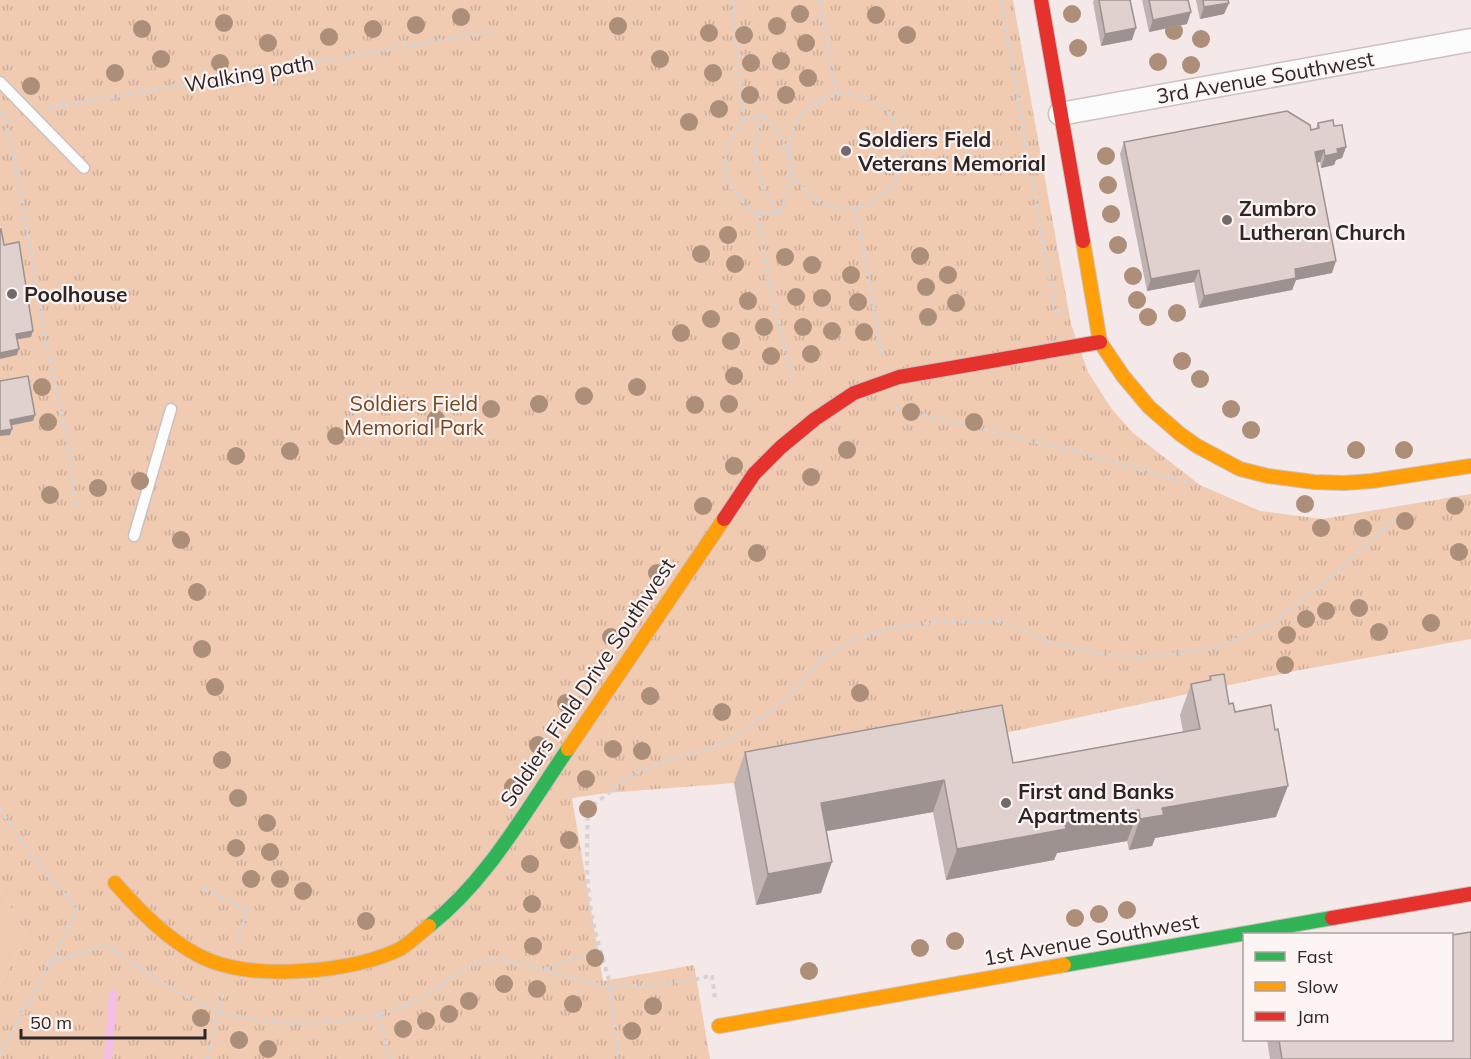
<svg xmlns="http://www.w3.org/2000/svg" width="1471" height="1059" viewBox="0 0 1471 1059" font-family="Mulish,sans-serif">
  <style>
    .grass { fill: #f0cab1 }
    .park { fill: url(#park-tufts) }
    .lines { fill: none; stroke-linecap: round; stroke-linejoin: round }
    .stream { stroke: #f3bfe7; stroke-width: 8 }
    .lane-casing { stroke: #cbc1c1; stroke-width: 13 }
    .street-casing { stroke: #cbc1c1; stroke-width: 25 }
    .fast-casing { stroke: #cbc1c1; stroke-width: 16 }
    .slow-casing { stroke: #cbc1c1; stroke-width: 16 }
    .jam-casing { stroke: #cbc1c1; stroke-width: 16 }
    .path { stroke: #d6d3d3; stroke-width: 4; stroke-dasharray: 4.5 4.5; stroke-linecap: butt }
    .lane { stroke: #fdfcfc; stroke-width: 10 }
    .street { stroke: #fdfcfc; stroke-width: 22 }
    .fast { stroke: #30b455; stroke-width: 14 }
    .slow { stroke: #ff9f0a; stroke-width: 14 }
    .jam { stroke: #e5322d; stroke-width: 14 }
    .tree { fill: #ad8e79 }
    .wall { fill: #c1b3b1 }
    .shaded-wall { fill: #9d9290 }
    .building { fill: #e0d0ce; stroke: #9d9290; stroke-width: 1.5 }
    .poi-dot { fill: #73696a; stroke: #fdf4f4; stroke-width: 2 }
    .labels { text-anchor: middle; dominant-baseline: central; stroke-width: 4.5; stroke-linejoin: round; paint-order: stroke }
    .street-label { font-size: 21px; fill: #2e2526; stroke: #fdf4f4 }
    .poi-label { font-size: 21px; font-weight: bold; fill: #2e2526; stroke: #fdf4f4; text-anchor: start }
    .park-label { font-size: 21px; fill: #73451f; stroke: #fdf4f4 }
  </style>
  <defs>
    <pattern id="park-tufts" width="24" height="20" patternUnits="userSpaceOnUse" patternTransform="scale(1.5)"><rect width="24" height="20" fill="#f0cab1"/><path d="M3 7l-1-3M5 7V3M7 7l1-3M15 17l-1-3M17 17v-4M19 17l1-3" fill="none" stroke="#cead98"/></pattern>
  </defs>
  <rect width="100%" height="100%" fill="#f4e8e8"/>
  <polygon class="grass" points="0,889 27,934 0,984"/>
  <polygon class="park" points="0,0 1013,0 1071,324 1088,372 1111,408 1133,433 1200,485 1260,511 1322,519 1471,494 1471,639 1300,670 991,736 804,764 734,783 607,793 572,798 603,981 694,965 710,1059 0,1059 0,984 27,934 0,889"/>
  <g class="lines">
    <polyline class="stream" points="108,1059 113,994"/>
    <defs>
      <g id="lane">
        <polyline points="0,82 84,168"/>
        <polyline points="134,536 171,409"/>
      </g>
      <polyline id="street" points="1060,114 1471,40"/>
      <g id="fast">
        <path d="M429,926C488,880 526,810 568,749"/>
        <polyline points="1064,965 1332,918"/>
      </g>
      <g id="slow">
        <polyline points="1083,241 1100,342 1123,376 1149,407 1180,434 1197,446 1240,469 1268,476 1314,482 1344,483 1372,481 1471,466"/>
        <polyline points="568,749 724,519"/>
        <path d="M115,883C140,912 174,947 211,961C260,980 352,972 400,949C410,943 419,934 429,926"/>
        <polyline points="719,1026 1064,965"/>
      </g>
      <g id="jam">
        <polyline points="1041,0 1083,241"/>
        <polyline points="724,519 754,474 781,447 815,419 854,393 899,377 1100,342"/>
        <polyline points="1332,918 1471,894"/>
      </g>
    </defs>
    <use href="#lane" class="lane-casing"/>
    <use href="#street" class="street-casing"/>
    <use href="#fast" class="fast-casing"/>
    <use href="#slow" class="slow-casing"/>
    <use href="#jam" class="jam-casing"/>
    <g class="path">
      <polyline points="732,0 744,121"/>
      <polyline points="820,0 836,95"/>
      <polyline points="1001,0 1055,311 1066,309"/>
      <circle cx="846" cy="151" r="57"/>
      <polyline points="48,108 494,31"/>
      <polyline points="0,112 3,115 11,140 48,352 67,439 76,509"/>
      <polyline points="763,115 744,121 729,142 725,157 726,172 732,189 746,205 758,214 779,213"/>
      <polyline points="763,115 778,131 789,158"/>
      <path d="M763,115C760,124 757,133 756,142C752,168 765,192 779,213"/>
      <polyline points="902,145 952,136"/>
      <polyline points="856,208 882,355"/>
      <polyline points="779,213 788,195 790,165"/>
      <polyline points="758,214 768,277 793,384"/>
      <polyline points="896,408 933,418 1071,450 1193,484"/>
      <polyline points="0,807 1,811 31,854 77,909 51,962 0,1055"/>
      <polyline points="203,889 248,910 238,939"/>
      <path d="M51,962L107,945C142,971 177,994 217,1010C270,1030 357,1026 409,1004C436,992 464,962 493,959C503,957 539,969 551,972C570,977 589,983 608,986C615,987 623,986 631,986C658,985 686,983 712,975L715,999"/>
      <polyline points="544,970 600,948"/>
      <path d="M609,980C604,962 598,944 594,926C585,888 587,847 588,809L633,774L668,760L718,746L743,732L784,700L822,659L854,640L891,628L937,622L998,621L1012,625L1042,640L1075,648L1111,655L1138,657L1177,654L1217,647L1272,623L1338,571L1399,515"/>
      <polyline points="610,987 618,1059"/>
      <polyline points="379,1014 390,1059"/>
      <polyline points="207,1059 223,993"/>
    </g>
    <use href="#lane" class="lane"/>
    <use href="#street" class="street"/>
    <use href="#fast" class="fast"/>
    <use href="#slow" class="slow"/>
    <use href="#jam" class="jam"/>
  </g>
  <g class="tree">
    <circle cx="800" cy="14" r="9"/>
    <circle cx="1072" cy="14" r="9"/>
    <circle cx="876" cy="15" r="9"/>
    <circle cx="461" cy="17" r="9"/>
    <circle cx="224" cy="23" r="9"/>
    <circle cx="416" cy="25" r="9"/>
    <circle cx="618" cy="26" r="9"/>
    <circle cx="777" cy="26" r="9"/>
    <circle cx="142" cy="29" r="9"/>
    <circle cx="373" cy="29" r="9"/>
    <circle cx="1174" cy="31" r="9"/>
    <circle cx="709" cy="33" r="9"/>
    <circle cx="744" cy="35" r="9"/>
    <circle cx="907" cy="35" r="9"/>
    <circle cx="329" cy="37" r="9"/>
    <circle cx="1201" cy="39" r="9"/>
    <circle cx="268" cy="43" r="9"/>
    <circle cx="806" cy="43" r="9"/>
    <circle cx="1078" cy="48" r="9"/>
    <circle cx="161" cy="59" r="9"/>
    <circle cx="660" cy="59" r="9"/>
    <circle cx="781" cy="61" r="9"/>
    <circle cx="1158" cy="62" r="9"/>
    <circle cx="220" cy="63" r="9"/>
    <circle cx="751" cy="63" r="9"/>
    <circle cx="1191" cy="65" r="9"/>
    <circle cx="115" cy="73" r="9"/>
    <circle cx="713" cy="73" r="9"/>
    <circle cx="808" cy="78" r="9"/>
    <circle cx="31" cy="86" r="9"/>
    <circle cx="750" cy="95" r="9"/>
    <circle cx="786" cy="95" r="9"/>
    <circle cx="719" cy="109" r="9"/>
    <circle cx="689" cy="122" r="9"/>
    <circle cx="1106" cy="156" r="9"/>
    <circle cx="1108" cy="185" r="9"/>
    <circle cx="1111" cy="214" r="9"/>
    <circle cx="728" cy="235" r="9"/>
    <circle cx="1118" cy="245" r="9"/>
    <circle cx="701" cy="254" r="9"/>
    <circle cx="920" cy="256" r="9"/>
    <circle cx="785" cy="257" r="9"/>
    <circle cx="735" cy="264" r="9"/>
    <circle cx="812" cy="265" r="9"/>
    <circle cx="851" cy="275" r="9"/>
    <circle cx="948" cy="275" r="9"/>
    <circle cx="1133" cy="276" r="9"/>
    <circle cx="926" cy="287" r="9"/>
    <circle cx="796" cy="297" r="9"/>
    <circle cx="822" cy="298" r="9"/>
    <circle cx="1137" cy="300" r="9"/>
    <circle cx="748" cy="301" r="9"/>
    <circle cx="858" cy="302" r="9"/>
    <circle cx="956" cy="303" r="9"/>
    <circle cx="1177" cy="313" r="9"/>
    <circle cx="928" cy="317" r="9"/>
    <circle cx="1148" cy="317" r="9"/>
    <circle cx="711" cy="319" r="9"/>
    <circle cx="764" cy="327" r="9"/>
    <circle cx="803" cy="327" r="9"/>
    <circle cx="832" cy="331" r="9"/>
    <circle cx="864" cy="332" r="9"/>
    <circle cx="681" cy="333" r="9"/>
    <circle cx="731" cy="341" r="9"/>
    <circle cx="811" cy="354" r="9"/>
    <circle cx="771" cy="356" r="9"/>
    <circle cx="1182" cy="361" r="9"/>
    <circle cx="734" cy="376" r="9"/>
    <circle cx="1200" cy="379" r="9"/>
    <circle cx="42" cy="387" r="9"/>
    <circle cx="637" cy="387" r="9"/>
    <circle cx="584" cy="396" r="9"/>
    <circle cx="539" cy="404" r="9"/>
    <circle cx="729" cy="404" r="9"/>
    <circle cx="695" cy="405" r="9"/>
    <circle cx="491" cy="409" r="9"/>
    <circle cx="1231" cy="409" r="9"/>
    <circle cx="911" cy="412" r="9"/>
    <circle cx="436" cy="419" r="9"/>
    <circle cx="48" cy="422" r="9"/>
    <circle cx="974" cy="422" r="9"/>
    <circle cx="1251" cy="430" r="9"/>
    <circle cx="336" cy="436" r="9"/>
    <circle cx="847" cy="450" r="9"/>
    <circle cx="1356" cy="450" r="9"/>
    <circle cx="1404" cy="450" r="9"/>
    <circle cx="290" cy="451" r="9"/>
    <circle cx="236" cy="456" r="9"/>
    <circle cx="734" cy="466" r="9"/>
    <circle cx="811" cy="477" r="9"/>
    <circle cx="140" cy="481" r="9"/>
    <circle cx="98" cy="488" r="9"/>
    <circle cx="50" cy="495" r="9"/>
    <circle cx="1305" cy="504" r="9"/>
    <circle cx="703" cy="506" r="9"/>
    <circle cx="1455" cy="506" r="9"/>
    <circle cx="1405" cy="521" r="9"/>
    <circle cx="1321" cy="528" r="9"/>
    <circle cx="1363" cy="528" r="9"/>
    <circle cx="181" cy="540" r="9"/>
    <circle cx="1459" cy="552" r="9"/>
    <circle cx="757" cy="553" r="9"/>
    <circle cx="657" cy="573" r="9"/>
    <circle cx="197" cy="592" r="9"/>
    <circle cx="1359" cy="608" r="9"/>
    <circle cx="637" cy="610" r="9"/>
    <circle cx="1326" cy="611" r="9"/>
    <circle cx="1306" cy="619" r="9"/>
    <circle cx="1431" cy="623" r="9"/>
    <circle cx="1379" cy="632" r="9"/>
    <circle cx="1287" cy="635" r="9"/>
    <circle cx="611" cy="637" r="9"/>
    <circle cx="202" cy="649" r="9"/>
    <circle cx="1285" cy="665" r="9"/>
    <circle cx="215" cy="687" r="9"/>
    <circle cx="860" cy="693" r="9"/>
    <circle cx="650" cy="696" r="9"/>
    <circle cx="566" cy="703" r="9"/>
    <circle cx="722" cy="712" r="9"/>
    <circle cx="538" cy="745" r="9"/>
    <circle cx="613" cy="749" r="9"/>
    <circle cx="642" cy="751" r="9"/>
    <circle cx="222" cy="760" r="9"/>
    <circle cx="586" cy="779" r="9"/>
    <circle cx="513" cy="787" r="9"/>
    <circle cx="238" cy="798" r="9"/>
    <circle cx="588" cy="809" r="9"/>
    <circle cx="267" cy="823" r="9"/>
    <circle cx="569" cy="840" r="9"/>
    <circle cx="236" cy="848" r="9"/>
    <circle cx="270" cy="852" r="9"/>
    <circle cx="530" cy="864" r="9"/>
    <circle cx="251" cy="879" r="9"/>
    <circle cx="280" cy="879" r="9"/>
    <circle cx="303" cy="891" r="9"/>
    <circle cx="532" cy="904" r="9"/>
    <circle cx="1127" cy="910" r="9"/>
    <circle cx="1099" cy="914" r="9"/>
    <circle cx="1075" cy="918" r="9"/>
    <circle cx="366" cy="921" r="9"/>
    <circle cx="955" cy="941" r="9"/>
    <circle cx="533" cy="946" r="9"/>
    <circle cx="920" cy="948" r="9"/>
    <circle cx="595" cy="958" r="9"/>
    <circle cx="809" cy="971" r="9"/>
    <circle cx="504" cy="984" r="9"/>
    <circle cx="537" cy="989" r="9"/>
    <circle cx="469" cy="1001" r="9"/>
    <circle cx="573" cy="1004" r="9"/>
    <circle cx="653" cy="1006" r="9"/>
    <circle cx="449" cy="1014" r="9"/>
    <circle cx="201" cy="1018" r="9"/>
    <circle cx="426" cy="1021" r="9"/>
    <circle cx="403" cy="1029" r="9"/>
    <circle cx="632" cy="1031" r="9"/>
    <circle cx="239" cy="1040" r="9"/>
    <circle cx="268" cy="1049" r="9"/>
  </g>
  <g class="wall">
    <polygon points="1094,0 1130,0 1132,40 1101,46 1093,2"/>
    <polygon points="1142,0 1188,0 1187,24 1149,32"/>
    <polygon points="1196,0 1228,0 1229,3 1224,14 1200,19"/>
    <polygon points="1318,123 1334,126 1346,147 1342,158 1336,160 1334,165 1321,168 1320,162 1317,162 1332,273 1296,280 1292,290 1199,308 1194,282 1147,291 1120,154 1124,142 1311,130 1316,128"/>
    <polygon points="1210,676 1235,712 1276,817 1155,838 1152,846 1129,850 1127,841 1057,853 1054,860 946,880 933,812 827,831 821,893 756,905 734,783 745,752 1013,763 1183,732 1180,715 1191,684 1209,680"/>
    <polygon points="1267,1040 1452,1040 1471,1059 1270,1059"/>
  </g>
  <g class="shaded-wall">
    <polygon points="1229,3 1224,14 1200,19 1204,7"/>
    <polygon points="1191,12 1187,24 1149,32 1153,20"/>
    <polygon points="1136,28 1132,40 1101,46 1105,34"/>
    <polygon points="1346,147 1342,158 1336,160 1334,165 1321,168 1325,156 1337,149"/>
    <polygon points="1324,150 1320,162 1311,164 1315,152"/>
    <polygon points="1336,261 1332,273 1296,280 1292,290 1199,308 1204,296 1295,269"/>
    <polygon points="1199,270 1194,282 1147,291 1151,279"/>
    <polygon points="33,331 31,337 14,340 16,334"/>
    <polygon points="19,349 17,355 0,359 0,353"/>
    <polygon points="35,415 33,421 8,426 10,420"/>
    <polygon points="12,429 10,435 0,436 0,431"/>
    <polygon points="944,780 933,812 810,834 821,803"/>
    <polygon points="1288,786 1276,817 1155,838 1152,846 1129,850 1140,819 1162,808"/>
    <polygon points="1139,810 1127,841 1057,853 1054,860 946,880 957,849 1065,823"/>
    <polygon points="832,862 821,893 756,905 768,874"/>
  </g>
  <g class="building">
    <polygon points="1099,0 1130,0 1136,28 1105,34"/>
    <polygon points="1149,0 1188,0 1191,12 1153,20"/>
    <polygon points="1203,0 1228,0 1229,3 1204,7"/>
    <polygon points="1287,111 1310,125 1311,130 1319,128 1318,123 1333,120 1334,126 1342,125 1346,147 1337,149 1338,153 1325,156 1324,150 1315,152 1336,261 1295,269 1296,278 1204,296 1199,270 1151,279 1124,142"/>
    <polygon points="0,229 1,229 4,245 19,242 33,331 16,334 19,349 0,353"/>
    <polygon points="28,376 35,415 10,420 12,429 0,431 0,381"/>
    <polygon points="1224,674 1229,704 1233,703 1235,712 1271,705 1275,730 1278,729 1288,786 1162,808 1164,815 1140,819 1139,810 1065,823 1066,829 957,849 944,780 821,803 832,862 768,874 745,752 1002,705 1013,763 1200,729 1191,684 1211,680 1210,676"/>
    <polygon points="1471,932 1471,1059 1282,1059 1279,1040 1452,1040 1452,935"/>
  </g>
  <g class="poi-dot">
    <circle cx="846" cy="151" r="6"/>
    <circle cx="1227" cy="220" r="6"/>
    <circle cx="12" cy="294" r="6"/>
    <circle cx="1006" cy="803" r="6"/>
  </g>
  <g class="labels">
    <g class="street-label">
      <text transform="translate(249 73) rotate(-10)">Walking path</text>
      <text transform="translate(1265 77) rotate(-10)">3rd Avenue Southwest</text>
      <text transform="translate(587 682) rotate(-56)">Soldiers Field Drive Southwest</text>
      <text transform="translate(1091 939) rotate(-10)">1st Avenue Southwest</text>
    </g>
    <g class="poi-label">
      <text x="858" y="139">Soldiers Field<tspan x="858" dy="24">Veterans Memorial</tspan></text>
      <text x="1239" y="208">Zumbro<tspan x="1239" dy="24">Lutheran Church</tspan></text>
      <text x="24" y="294">Poolhouse</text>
      <text x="1018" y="791">First and Banks<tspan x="1018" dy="24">Apartments</tspan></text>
    </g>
    <g class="park-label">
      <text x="414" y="403">Soldiers Field<tspan x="414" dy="24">Memorial Park</tspan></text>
    </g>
  </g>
  <rect x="1243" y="933" width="210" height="108" fill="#fdf4f4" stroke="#aaa1a2" stroke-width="1.5"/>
  <rect x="1255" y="952" width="30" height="9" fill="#30b455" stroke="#aaa1a2" stroke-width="1.5"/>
  <text x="1297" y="963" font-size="18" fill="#2e2526">Fast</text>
  <rect x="1255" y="982" width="30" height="9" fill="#ff9f0a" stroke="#aaa1a2" stroke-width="1.5"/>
  <text x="1297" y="993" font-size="18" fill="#2e2526">Slow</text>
  <rect x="1255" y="1012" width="30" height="9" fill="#e5322d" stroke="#aaa1a2" stroke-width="1.5"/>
  <text x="1297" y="1023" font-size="18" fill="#2e2526">Jam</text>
  <path d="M21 1029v9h184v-9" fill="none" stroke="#2e2526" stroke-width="3"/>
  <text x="30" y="1029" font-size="18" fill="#2e2526" stroke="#fdf4f4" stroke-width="4.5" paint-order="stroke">50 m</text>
</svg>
